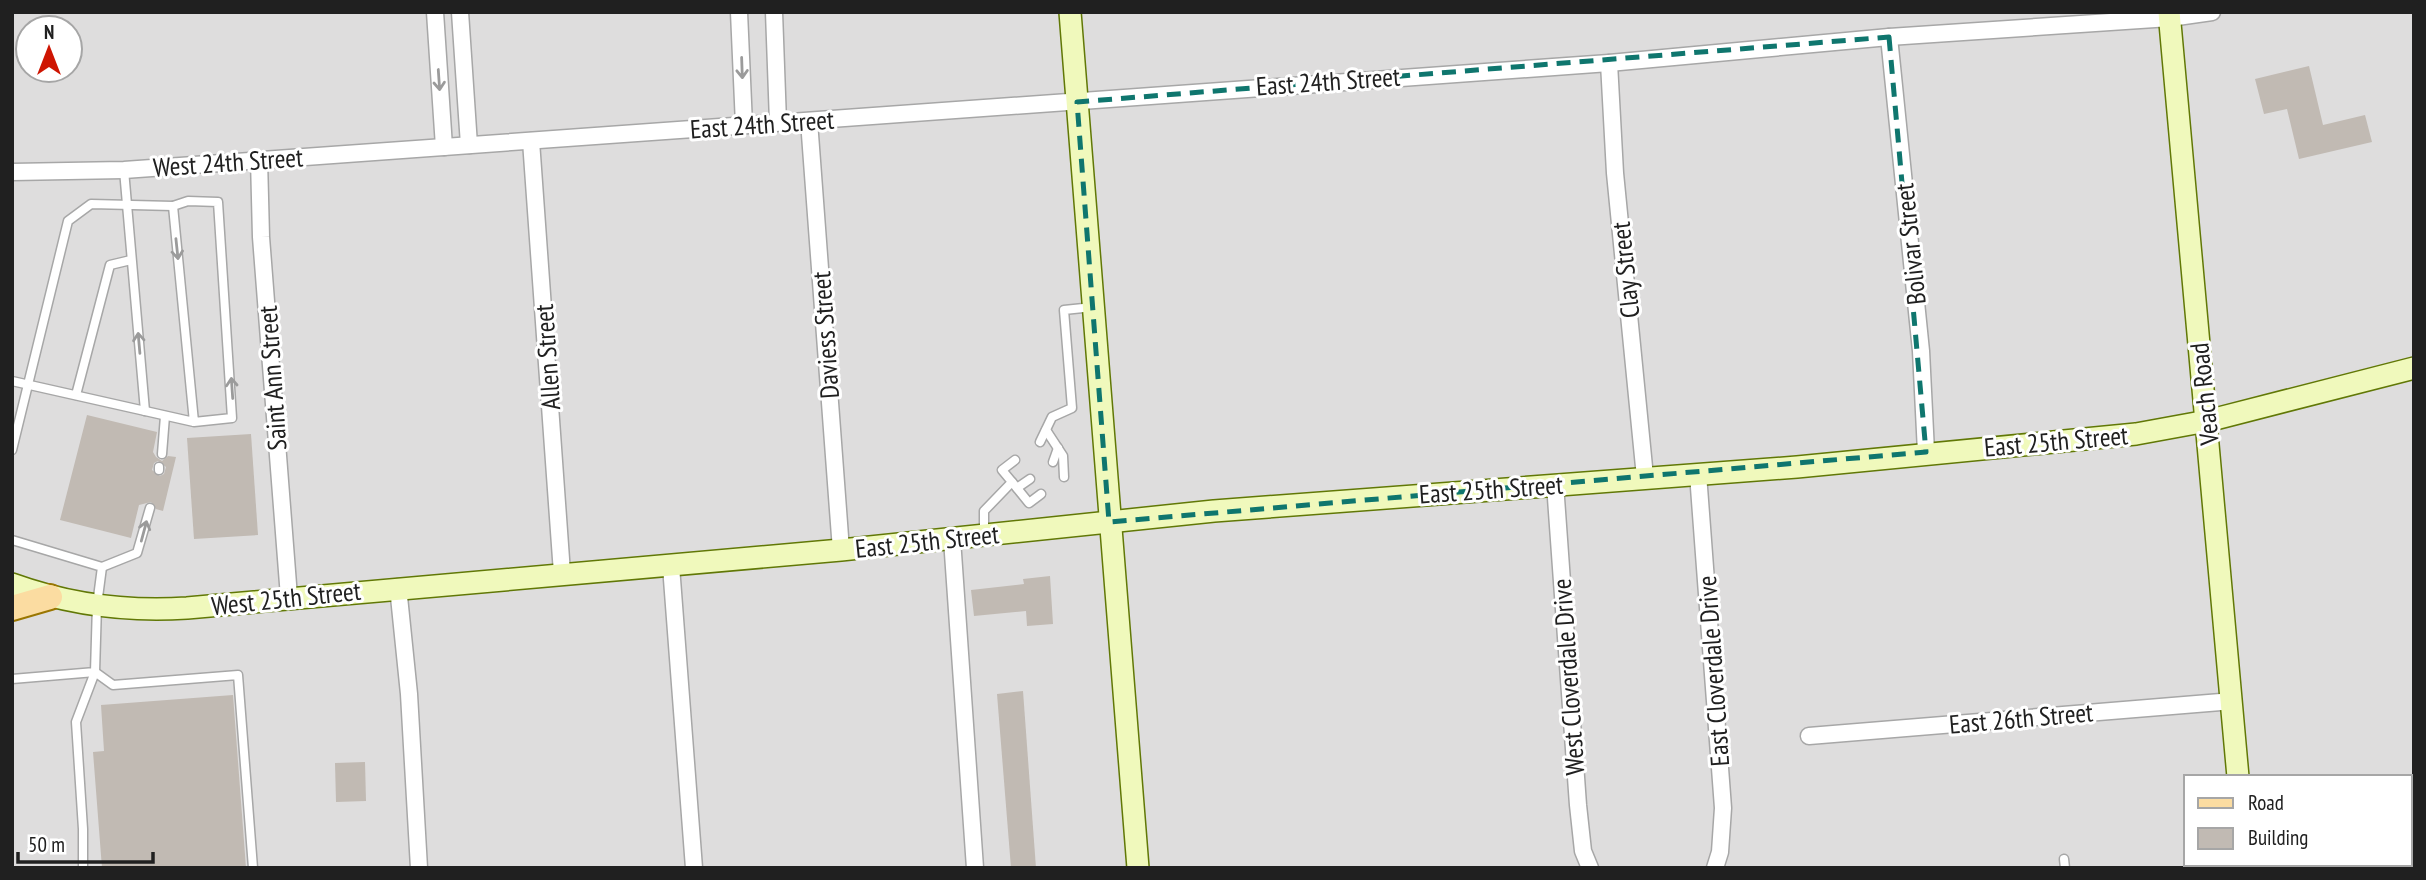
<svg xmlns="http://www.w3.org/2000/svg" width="2426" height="880" viewBox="0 0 2426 880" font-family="'PT Sans Narrow',sans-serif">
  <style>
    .residential { fill: #dedddd; fill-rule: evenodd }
    .building { fill: #c1bab3; fill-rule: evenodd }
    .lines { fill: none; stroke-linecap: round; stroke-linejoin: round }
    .lane-casing { stroke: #a7a7a7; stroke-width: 11 }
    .street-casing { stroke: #a7a7a7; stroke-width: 19 }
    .secondary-casing { stroke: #617806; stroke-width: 24 }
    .primary-casing { stroke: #9a7601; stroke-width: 28 }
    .lane { stroke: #fff; stroke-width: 8 }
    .street { stroke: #fff; stroke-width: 16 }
    .secondary { stroke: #f0f9bc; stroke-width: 21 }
    .primary { stroke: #fbdca1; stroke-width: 24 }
    .oneway { stroke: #9b9b9b }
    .marked { fill: none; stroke: #0f766e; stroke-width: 5; stroke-dasharray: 14 9; stroke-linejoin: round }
    .labels { text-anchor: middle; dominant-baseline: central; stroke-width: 6; stroke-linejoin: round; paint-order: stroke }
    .street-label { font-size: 26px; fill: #202020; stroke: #fff }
  </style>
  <rect width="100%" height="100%" fill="#f0eee7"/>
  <path class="residential" d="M12,12H2414V868H12ZM28,28H70V70H28ZM2186,777H2410V864H2186Z"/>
  <g class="building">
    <polygon points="2309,66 2323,125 2365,115 2372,142 2299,159 2287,109 2264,114 2255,79"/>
    <path d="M87,415L157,432L153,452L156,457L162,461L168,456L176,457L163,511L156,509L151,502L139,505L131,538L60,520ZM158,461L166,467L164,474L160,476L152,470L154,463Z"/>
    <polygon points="251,434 258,535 194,539 187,438"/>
    <polygon points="1050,576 1053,624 1027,626 1026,611 974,616 971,590 1024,584 1023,579"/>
    <polygon points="1023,691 1036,868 1011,868 997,694"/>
    <polygon points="233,695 246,868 102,868 93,752 104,751 101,705"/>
    <polygon points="365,762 366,801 336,802 335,763"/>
  </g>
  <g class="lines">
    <defs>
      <g id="lane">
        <polyline points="124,170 145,411"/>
        <polyline points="12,381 194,422 232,418 218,202 188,201 173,206 194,422"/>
        <polyline points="76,395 110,265 131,260"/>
        <polyline points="1046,430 1063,456 1064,477"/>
        <polyline points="1040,442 1052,417 1072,408 1064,310 1093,307"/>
        <polyline points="12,450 68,221 91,204 173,206"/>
        <polyline points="162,454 165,416"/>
        <polyline points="1053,462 1058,448"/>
        <polyline points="159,470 159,467"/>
        <polyline points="1012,482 1029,503 1041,494"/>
        <polyline points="1017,488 1030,479"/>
        <polyline points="984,532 984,511 1012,482 1002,470 1015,460"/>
        <polyline points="12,540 102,567 97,605 95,672 12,679"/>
        <polyline points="102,567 137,553 150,508"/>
        <polyline points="2064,859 2065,868"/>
        <polyline points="83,868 83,829 76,722 95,672 113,685 238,675 253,868"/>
      </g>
      <g id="street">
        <polyline points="435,12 444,147"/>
        <polyline points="460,12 469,145"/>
        <polyline points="739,12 744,125"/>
        <polyline points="774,12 778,122"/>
        <polyline points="1889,37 1921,351 1926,452"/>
        <polyline points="1609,63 1615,173 1645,477"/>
        <polyline points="809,121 841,550"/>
        <polyline points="531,141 562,573"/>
        <polyline points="259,159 261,237 289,597"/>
        <polyline points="12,172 124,170 1609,63 1889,37 2170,18 2212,12"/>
        <polyline points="1698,474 1723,808 1720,852 1715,868"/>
        <polyline points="1555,484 1578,805 1583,851 1590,868"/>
        <polyline points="952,539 975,868"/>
        <polyline points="671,566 694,868"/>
        <polyline points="398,587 409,694 419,868"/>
        <polyline points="1809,736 2233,701"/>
      </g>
      <g id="secondary">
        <polyline points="1070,12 1138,868"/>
        <polyline points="2169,12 2238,777"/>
        <path d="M12,584C70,605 126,612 187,608L841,550L1214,511L1797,467L2136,434L2207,421L2414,368"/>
        <polyline points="2245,864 2245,868"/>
      </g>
      <polyline id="primary" points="12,608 50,597"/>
    </defs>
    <use href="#lane" class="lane-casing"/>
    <use href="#street" class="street-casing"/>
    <use href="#secondary" class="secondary-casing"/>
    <use href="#primary" class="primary-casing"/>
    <use href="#lane" class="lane"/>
    <use href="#street" class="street"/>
    <use href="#secondary" class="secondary"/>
    <use href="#primary" class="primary"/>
  </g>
  <defs><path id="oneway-shaft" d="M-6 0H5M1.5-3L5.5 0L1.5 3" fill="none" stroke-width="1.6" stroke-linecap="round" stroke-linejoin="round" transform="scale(1.75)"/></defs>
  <g class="oneway">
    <use href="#oneway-shaft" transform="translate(742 68) rotate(88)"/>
    <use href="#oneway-shaft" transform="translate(439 80) rotate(86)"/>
    <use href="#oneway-shaft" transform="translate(177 249) rotate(84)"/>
    <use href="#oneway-shaft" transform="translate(139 343) rotate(-95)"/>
    <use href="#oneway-shaft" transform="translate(232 388) rotate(-94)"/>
    <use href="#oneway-shaft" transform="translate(144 531) rotate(-75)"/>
  </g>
  <path class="marked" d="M1889,37L1926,452L1109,522L1077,102Z"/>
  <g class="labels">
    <g class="street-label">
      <text transform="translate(1328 81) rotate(-4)">East 24th Street</text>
      <text transform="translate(762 124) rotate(-4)">East 24th Street</text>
      <text transform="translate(228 162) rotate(-4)">West 24th Street</text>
      <text transform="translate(1910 244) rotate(-96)">Bolivar Street</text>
      <text transform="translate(1625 270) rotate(-96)">Clay Street</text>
      <text transform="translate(825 335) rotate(-94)">Daviess Street</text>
      <text transform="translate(547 357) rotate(-94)">Allen Street</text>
      <text transform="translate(272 378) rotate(-94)">Saint Ann Street</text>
      <text transform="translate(2204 394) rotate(-96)">Veach Road</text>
      <text transform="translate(2056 441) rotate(-5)">East 25th Street</text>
      <text transform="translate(1491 489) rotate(-4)">East 25th Street</text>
      <text transform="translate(927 541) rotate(-6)">East 25th Street</text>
      <text transform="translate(286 598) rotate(-6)">West 25th Street</text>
      <text transform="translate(1713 671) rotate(-94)">East Cloverdale Drive</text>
      <text transform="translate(1568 677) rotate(-94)">West Cloverdale Drive</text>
      <text transform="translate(2021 718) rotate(-5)">East 26th Street</text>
    </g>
  </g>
  <rect width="2426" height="880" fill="none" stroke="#202020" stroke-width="28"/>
  <rect x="2184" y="775" width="228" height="91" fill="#ffffff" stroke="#a6a6a6" stroke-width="2"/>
  <rect x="2198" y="798" width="35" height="10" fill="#fbdca1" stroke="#a6a6a6" stroke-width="2"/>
  <text x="2248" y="810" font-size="21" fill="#202020">Road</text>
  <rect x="2198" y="828" width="35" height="21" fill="#c1bab3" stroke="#a6a6a6" stroke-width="2"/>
  <text x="2248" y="845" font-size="21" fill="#202020">Building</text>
  <g transform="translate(49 49)"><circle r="33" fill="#ffffff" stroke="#a6a6a6" stroke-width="2"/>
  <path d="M0-5L12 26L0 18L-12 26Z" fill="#ce1502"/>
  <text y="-10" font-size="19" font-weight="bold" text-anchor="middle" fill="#202020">N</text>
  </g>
  <path d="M18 852v10h135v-10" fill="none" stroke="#202020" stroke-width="3.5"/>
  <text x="28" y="852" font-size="21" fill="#202020" stroke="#ffffff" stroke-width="5" paint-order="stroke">50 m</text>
</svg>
